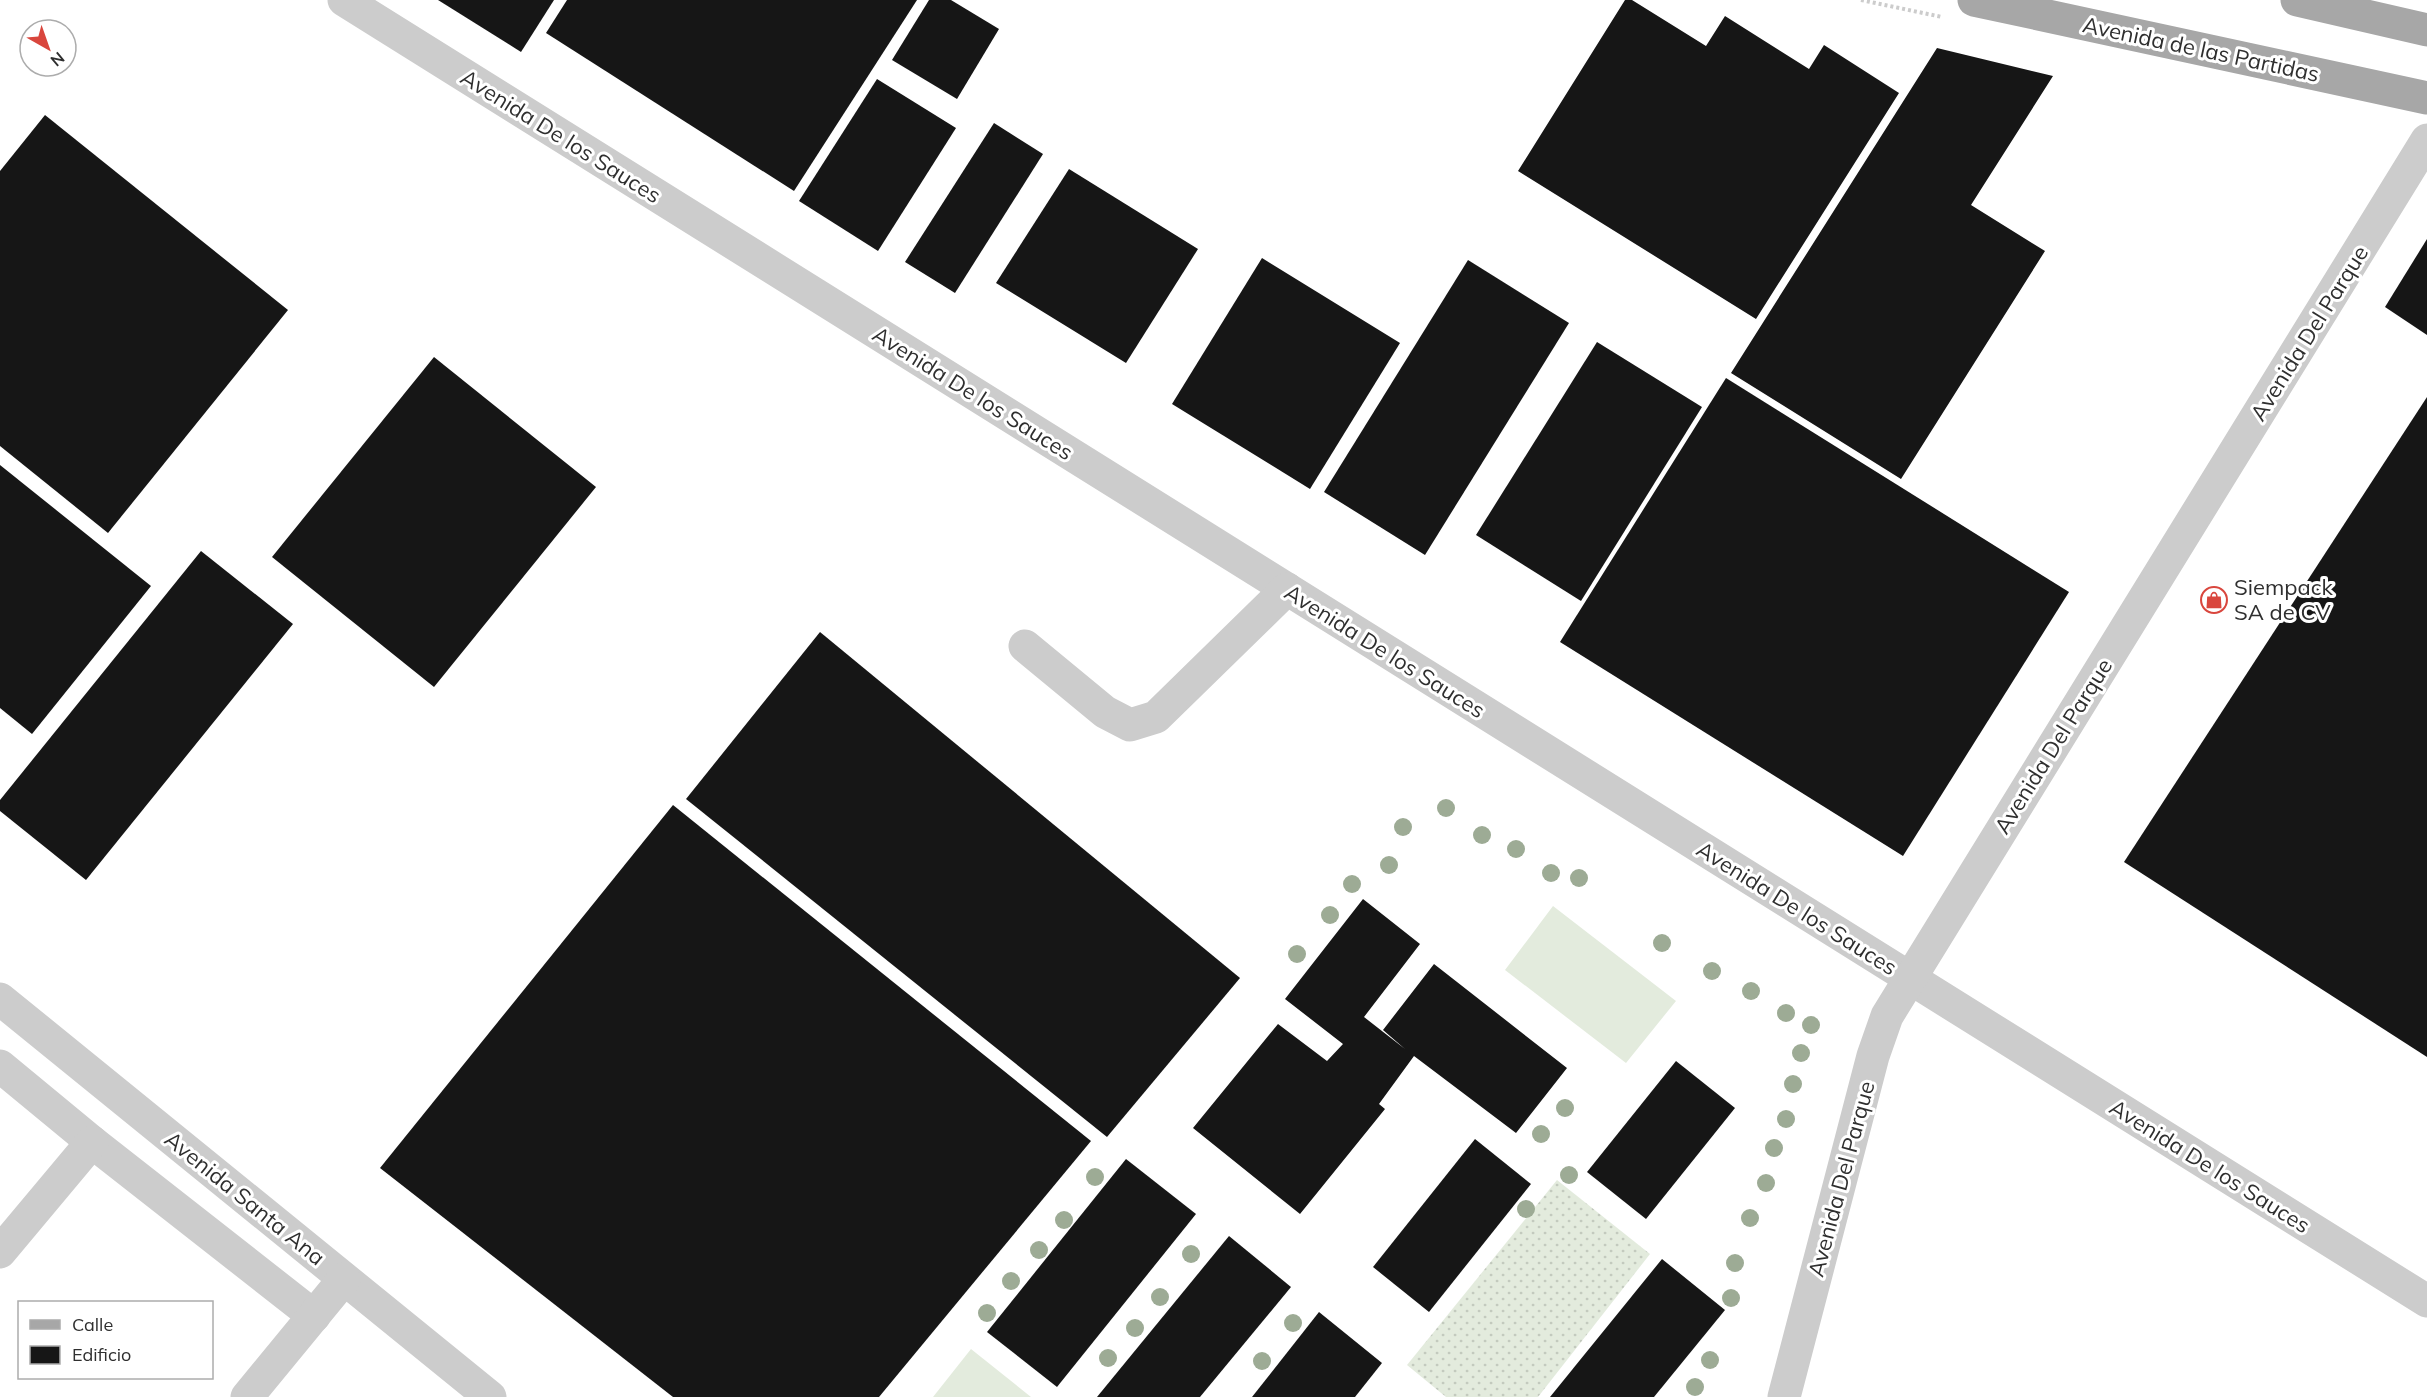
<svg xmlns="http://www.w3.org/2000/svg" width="2427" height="1397" viewBox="0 0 2427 1397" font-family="Mulish,sans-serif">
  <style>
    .grass { fill: url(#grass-dots) }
    .pitch { fill: #e3ebdd }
    .building { fill: #161616 }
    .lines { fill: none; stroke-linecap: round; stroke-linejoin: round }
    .path { stroke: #ccc; stroke-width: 4; stroke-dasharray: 3 3; stroke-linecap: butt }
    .minor { stroke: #ccc; stroke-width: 33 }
    .major { stroke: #a7a7a7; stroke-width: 33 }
    .tree { fill: #9dab95 }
    .labels { text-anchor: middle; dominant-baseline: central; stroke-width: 6; stroke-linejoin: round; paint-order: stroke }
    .street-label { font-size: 22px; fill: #2f2f2f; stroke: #fff }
    .poi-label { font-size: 22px; fill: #2f2f2f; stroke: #fff; text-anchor: start }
  </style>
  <defs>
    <pattern id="grass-dots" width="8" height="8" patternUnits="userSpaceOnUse" patternTransform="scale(1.5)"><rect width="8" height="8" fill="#e3ebdd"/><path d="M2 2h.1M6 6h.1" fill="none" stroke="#c3cabe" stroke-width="1.8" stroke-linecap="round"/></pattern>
  </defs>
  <rect width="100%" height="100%" fill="#fff"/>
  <polygon class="grass" points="1557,1180 1650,1254 1538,1397 1446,1397 1407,1365"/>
  <g class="pitch">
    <polygon points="1553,906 1676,1001 1626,1063 1505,970"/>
    <polygon points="971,1349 1031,1397 933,1397"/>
  </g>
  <g class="building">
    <polygon points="438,0 554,0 521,52"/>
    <polygon points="567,0 917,0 794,191 546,33"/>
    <polygon points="929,0 951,0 999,29 957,99 892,60"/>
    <polygon points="1625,0 1632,0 1706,46 1725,16 1809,69 1824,45 1899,93 1756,319 1518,171"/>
    <polygon points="1937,48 2053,76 1971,205 2045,251 1901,479 1731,373"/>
    <polygon points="877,79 956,128 878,251 799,201"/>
    <polygon points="45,115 288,310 108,533 0,446 0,171"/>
    <polygon points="994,123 1043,154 955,293 905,262"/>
    <polygon points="1069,169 1198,249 1126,363 996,283"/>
    <polygon points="2427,239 2427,335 2385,307"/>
    <polygon points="1262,258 1400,343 1310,489 1172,404"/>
    <polygon points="1468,260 1569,323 1425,555 1324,492"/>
    <polygon points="1597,342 1702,407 1581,601 1476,535"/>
    <polygon points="434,357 596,487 434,687 272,557"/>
    <polygon points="1726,378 2069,592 1903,856 1560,642"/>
    <polygon points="2427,397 2427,1057 2124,862"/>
    <polygon points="0,465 151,586 32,734 0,708"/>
    <polygon points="201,551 293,624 86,880 0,811 0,800"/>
    <polygon points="820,632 1240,978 1107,1137 686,799"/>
    <polygon points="673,805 1091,1141 879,1397 673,1397 380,1168"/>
    <polygon points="1363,899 1420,944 1364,1017 1405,1049 1383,1030 1434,964 1567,1068 1516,1133 1414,1056 1379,1104 1385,1109 1300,1214 1193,1128 1278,1024 1327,1061 1343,1044 1285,999"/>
    <polygon points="1676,1061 1735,1108 1646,1219 1587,1172"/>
    <polygon points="1475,1139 1531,1184 1429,1312 1373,1267"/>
    <polygon points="1126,1159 1196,1214 1057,1387 987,1332"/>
    <polygon points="1229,1236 1291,1287 1200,1397 1097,1397"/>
    <polygon points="1662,1259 1725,1310 1654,1397 1550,1397"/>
    <polygon points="1319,1312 1382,1363 1355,1397 1252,1397"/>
  </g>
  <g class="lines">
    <polyline class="path" points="1861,0 1942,17"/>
    <g class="minor">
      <polyline points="344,0 2427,1301"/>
      <polyline points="1025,646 1105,712 1130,725 1156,717 1287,589"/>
      <polyline points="0,999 490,1397"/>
      <polyline points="0,1066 92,1142 314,1316"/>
      <polyline points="0,1252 92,1142"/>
      <polyline points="247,1397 344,1279"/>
      <polyline points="1784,1397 1873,1056 1887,1016 2427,140"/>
    </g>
    <g class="major">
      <polyline points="1974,0 2427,98"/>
      <polyline points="2297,0 2427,30"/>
    </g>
  </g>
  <g class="tree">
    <circle cx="1446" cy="808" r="9"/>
    <circle cx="1403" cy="827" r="9"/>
    <circle cx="1482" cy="835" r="9"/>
    <circle cx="1516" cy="849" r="9"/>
    <circle cx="1389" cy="865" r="9"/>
    <circle cx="1551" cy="873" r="9"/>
    <circle cx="1579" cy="878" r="9"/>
    <circle cx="1352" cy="884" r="9"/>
    <circle cx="1330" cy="915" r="9"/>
    <circle cx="1662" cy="943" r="9"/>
    <circle cx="1297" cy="954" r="9"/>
    <circle cx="1712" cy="971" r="9"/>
    <circle cx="1751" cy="991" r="9"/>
    <circle cx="1786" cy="1013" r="9"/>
    <circle cx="1811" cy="1025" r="9"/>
    <circle cx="1801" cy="1053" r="9"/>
    <circle cx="1793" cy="1084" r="9"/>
    <circle cx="1565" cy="1108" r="9"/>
    <circle cx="1786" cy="1119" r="9"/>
    <circle cx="1541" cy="1134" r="9"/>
    <circle cx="1774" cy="1148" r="9"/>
    <circle cx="1569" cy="1175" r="9"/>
    <circle cx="1095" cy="1177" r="9"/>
    <circle cx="1766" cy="1183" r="9"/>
    <circle cx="1526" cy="1209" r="9"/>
    <circle cx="1750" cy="1218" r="9"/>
    <circle cx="1064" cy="1220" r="9"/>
    <circle cx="1039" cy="1250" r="9"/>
    <circle cx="1191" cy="1254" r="9"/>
    <circle cx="1735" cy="1263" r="9"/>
    <circle cx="1011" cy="1281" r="9"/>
    <circle cx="1160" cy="1297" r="9"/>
    <circle cx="1731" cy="1298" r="9"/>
    <circle cx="987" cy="1313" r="9"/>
    <circle cx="1293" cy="1323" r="9"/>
    <circle cx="1135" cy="1328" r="9"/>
    <circle cx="1108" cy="1358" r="9"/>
    <circle cx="1710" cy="1360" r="9"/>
    <circle cx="1262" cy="1361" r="9"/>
    <circle cx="1695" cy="1387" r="9"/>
  </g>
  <defs>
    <symbol id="shop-ring" viewBox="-11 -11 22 22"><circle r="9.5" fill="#fff" stroke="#d9463d" stroke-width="1.5"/><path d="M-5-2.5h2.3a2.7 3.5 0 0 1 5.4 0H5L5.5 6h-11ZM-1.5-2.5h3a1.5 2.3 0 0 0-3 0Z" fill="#d9463d"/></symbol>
  </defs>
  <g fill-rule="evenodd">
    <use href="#shop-ring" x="2199" y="585" width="30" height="30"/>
  </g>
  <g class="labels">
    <g class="street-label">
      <text transform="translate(2201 49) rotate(12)">Avenida de las Partidas</text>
      <text transform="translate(561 136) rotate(32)">Avenida De los Sauces</text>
      <text transform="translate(2309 333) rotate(-58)">Avenida Del Parque</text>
      <text transform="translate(973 393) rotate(32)">Avenida De los Sauces</text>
      <text transform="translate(1385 651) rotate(32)">Avenida De los Sauces</text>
      <text transform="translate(2053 746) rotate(-58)">Avenida Del Parque</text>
      <text transform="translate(1797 908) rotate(32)">Avenida De los Sauces</text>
      <text transform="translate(2210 1166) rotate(32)">Avenida De los Sauces</text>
      <text transform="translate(1841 1179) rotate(-75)">Avenida Del Parque</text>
      <text transform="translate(245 1198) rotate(39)">Avenida Santa Ana</text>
    </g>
    <g class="poi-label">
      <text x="2234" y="587">Siempack<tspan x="2234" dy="25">SA de CV</tspan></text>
    </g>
  </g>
  <rect x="18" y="1301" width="195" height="78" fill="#ffffff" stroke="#acacac" stroke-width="1.5"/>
  <rect x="30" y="1320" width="30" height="9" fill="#a7a7a7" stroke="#acacac" stroke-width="1.5"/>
  <text x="72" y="1331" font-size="18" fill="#2f2f2f">Calle</text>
  <rect x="30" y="1346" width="30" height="18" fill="#161616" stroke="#acacac" stroke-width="1.5"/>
  <text x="72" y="1361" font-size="18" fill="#2f2f2f">Edificio</text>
  <g transform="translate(48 48) rotate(140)"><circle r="28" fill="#ffffff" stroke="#acacac" stroke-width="1.5"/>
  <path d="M0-4.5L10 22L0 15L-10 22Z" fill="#d9463d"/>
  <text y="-9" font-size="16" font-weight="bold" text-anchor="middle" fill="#2f2f2f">N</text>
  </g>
</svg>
